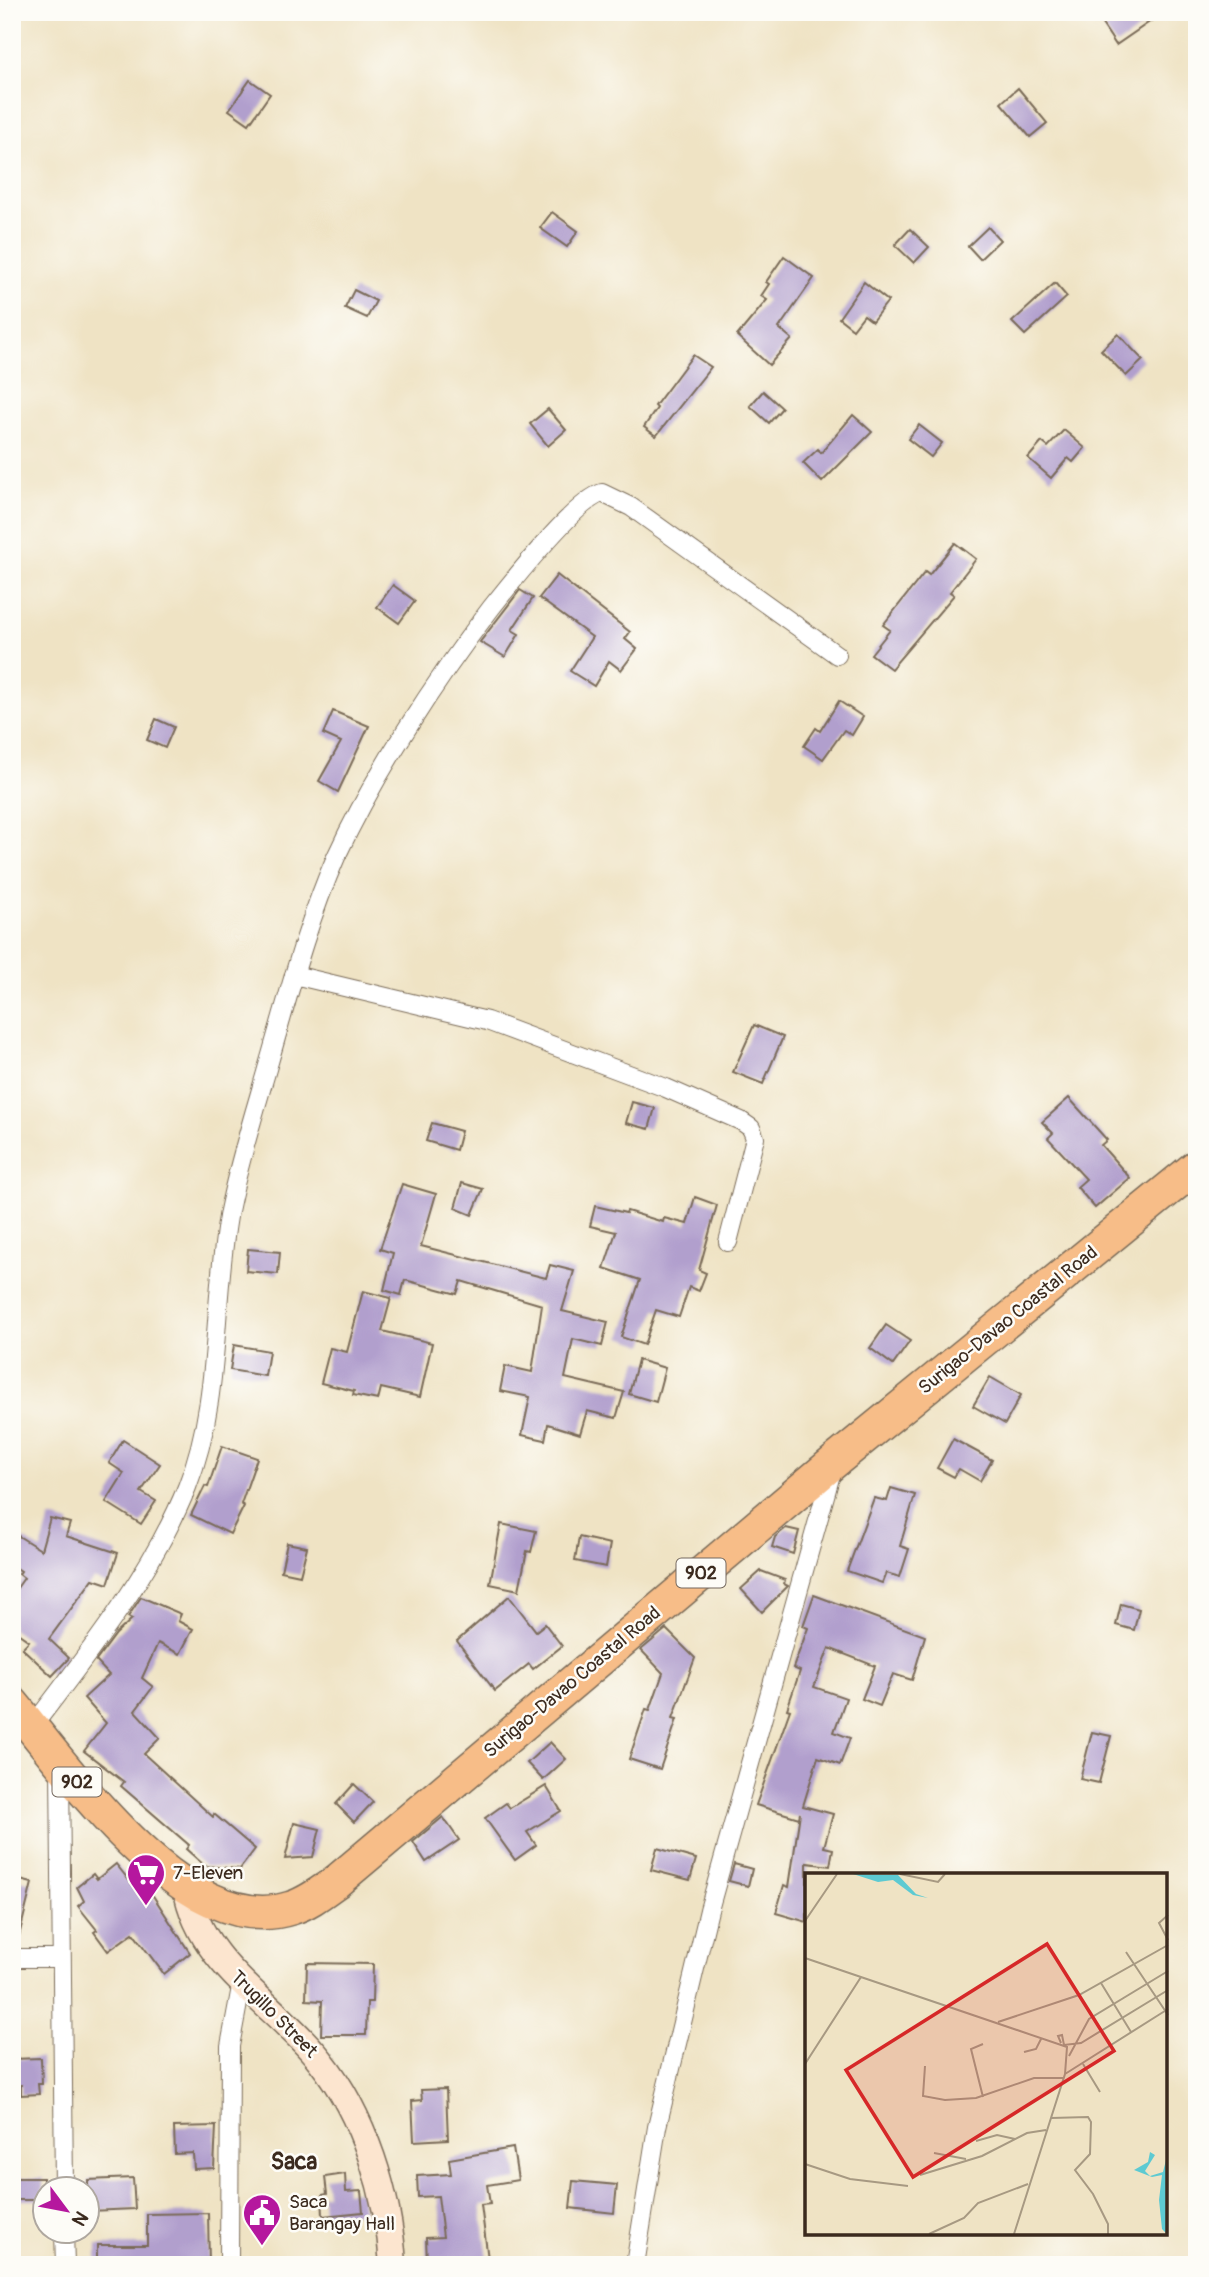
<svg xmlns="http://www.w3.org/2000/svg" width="1209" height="2277" viewBox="0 0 1209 2277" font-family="Pangolin,sans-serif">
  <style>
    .building { fill: #b19fcd }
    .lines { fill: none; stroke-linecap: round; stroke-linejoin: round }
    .street-casing { stroke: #7a6b58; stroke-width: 20 }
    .secondary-casing { stroke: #7a6b58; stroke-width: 29 }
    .highway-casing { stroke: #7a6b58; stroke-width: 36 }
    .street { stroke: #fff; stroke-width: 18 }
    .secondary { stroke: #fce5cf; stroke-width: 26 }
    .highway { stroke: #f7bd88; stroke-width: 33 }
    .labels { text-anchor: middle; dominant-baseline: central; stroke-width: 5; stroke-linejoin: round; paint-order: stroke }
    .shield { fill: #fdfcf7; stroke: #75695f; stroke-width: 2 }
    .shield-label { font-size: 18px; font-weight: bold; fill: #3b2a1e }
    .street-label { font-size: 19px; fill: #3b2a1e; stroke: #fdfcf7 }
    .poi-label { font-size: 19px; fill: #3b2a1e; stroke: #fdfcf7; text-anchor: start }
    .quarter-label { font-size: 23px; font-weight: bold; fill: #3b2a1e; stroke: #fdfcf7 }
    .inset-road { fill: none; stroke: #a79982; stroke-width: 2 }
    .view { fill: #d62828; fill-opacity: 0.15; stroke: #d62828; stroke-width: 3.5 }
    .inset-edge { fill: none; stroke: #3b2a1e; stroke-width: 3.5 }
  </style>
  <rect width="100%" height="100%" fill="#fdfcf7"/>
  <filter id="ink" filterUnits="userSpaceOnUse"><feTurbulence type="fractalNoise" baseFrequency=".0143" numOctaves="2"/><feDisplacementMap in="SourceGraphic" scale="14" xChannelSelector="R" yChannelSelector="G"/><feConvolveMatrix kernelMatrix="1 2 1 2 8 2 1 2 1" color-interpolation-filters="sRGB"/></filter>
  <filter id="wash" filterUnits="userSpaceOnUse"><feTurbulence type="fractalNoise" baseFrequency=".00686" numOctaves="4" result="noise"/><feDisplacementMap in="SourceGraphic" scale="28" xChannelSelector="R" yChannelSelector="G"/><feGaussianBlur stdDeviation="1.57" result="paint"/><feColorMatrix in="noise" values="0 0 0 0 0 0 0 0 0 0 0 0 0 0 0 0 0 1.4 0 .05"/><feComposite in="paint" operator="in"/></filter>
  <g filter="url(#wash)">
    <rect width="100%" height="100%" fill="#efe3c4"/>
    <g id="blocks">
      <g class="building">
        <polygon points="1094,12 1164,12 1116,45"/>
        <polygon points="250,80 270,94 249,124 229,110"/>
        <polygon points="1018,88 1047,123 1030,137 1001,103"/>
        <polygon points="552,212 578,231 567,247 540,228"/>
        <polygon points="988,227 1000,240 980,259 968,246"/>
        <polygon points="910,229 929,247 914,263 895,245"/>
        <polygon points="784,256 814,278 779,328 792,339 769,365 737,336 767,300 761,296 769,284 766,282"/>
        <polygon points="864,282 888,301 872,321 864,315 853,329 839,318"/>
        <polygon points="1055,283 1067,297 1025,335 1012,322"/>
        <polygon points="354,290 376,301 367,318 345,308"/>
        <polygon points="1118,334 1143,360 1126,376 1101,350"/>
        <polygon points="693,355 711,367 656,436 644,427 657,408 655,406"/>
        <polygon points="763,391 782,408 769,423 750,406"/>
        <polygon points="548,409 566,430 548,446 530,424"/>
        <polygon points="853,415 872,432 822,482 803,463 818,449 821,453"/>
        <polygon points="919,425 942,443 931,457 908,439"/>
        <polygon points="1064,430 1085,448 1073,462 1068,458 1051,478 1028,458 1042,442 1048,447"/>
        <polygon points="955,543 976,559 950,592 954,595 891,669 871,654 890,630 883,625 925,572 929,575"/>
        <polygon points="557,575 630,632 625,639 637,649 621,670 609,661 594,686 570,671 592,637 539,598"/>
        <polygon points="393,585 415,601 399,623 377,607"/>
        <polygon points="520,590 533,598 512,630 519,634 505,657 480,642"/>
        <polygon points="839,701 863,717 852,735 844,730 823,759 804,746 816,728 820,731"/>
        <polygon points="333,711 369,726 338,792 319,781 341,742 323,734"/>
        <polygon points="156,719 174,727 165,748 147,740"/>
        <polygon points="754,1025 783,1037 763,1084 733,1072"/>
        <polygon points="1069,1098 1107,1140 1101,1145 1130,1178 1095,1208 1077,1187 1086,1179 1048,1138 1053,1133 1042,1122"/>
        <polygon points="632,1102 655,1108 649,1129 626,1123"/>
        <polygon points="432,1123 461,1131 456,1150 426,1141"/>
        <polygon points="462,1183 483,1189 472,1215 455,1208"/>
        <polygon points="402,1184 436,1194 421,1246 546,1278 550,1265 574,1271 562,1311 608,1322 602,1346 573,1339 565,1378 624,1392 616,1418 587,1411 580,1434 548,1424 545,1440 522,1435 530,1397 500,1391 505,1366 532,1372 542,1305 461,1281 457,1294 405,1280 401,1295 384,1290 393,1253 380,1249"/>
        <polygon points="695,1197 717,1205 699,1270 706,1273 699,1291 689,1287 679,1317 656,1310 644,1345 621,1337 640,1280 604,1268 616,1232 590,1226 595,1206 626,1213 627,1211 663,1222 664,1218 687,1224"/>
        <polygon points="248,1249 280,1252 278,1274 246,1271"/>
        <polygon points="363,1291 391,1298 382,1331 432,1343 420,1397 381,1388 378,1400 353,1395 354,1391 321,1383 330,1348 347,1352"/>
        <polygon points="886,1325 910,1341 893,1365 870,1348"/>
        <polygon points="234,1345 269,1351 265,1376 230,1370"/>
        <polygon points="638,1360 665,1368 656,1402 629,1394"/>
        <polygon points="990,1377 1021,1395 1005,1424 973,1406"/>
        <polygon points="953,1439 992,1460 980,1481 959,1469 954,1477 937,1468"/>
        <polygon points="123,1440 160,1464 141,1492 156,1501 141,1524 106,1502 124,1473 109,1463"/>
        <polygon points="222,1446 257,1458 241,1504 244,1506 230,1534 191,1515 205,1486 208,1487"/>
        <polygon points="891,1488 915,1495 900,1546 909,1549 900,1577 886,1573 882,1583 847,1571 874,1498 887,1501"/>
        <polygon points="50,1518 70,1523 66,1536 118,1553 108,1584 93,1579 49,1639 69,1658 52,1676 22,1648 29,1641 12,1629 12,1595 24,1578 19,1574 21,1571 12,1565 12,1532 41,1550"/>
        <polygon points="501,1524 536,1531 531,1552 527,1551 519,1590 490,1584"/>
        <polygon points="786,1528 799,1531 793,1554 772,1547 775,1537"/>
        <polygon points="579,1537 610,1544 606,1567 575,1561"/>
        <polygon points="287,1543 307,1547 300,1575 281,1571"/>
        <polygon points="761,1571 785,1580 784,1584 788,1586 762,1612 741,1589"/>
        <polygon points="814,1595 925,1636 912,1680 893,1674 880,1706 862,1699 875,1666 829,1648 814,1687 846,1698 834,1732 850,1738 840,1765 818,1757 803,1806 833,1814 824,1847 833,1849 830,1866 807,1863 807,1922 776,1913 784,1885 789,1887 800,1813 799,1818 756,1805 790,1710 787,1709 800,1671 793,1668 808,1628 803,1626"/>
        <polygon points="509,1596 536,1631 545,1624 562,1646 533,1669 529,1664 495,1691 457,1641"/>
        <polygon points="141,1597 181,1614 178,1621 193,1629 180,1654 158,1643 142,1678 153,1687 135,1711 160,1738 144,1754 213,1817 214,1814 255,1849 240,1869 205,1866 186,1849 189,1845 121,1786 124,1782 84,1751 106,1723 84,1698 109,1675 96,1661 116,1634 132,1619 128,1617"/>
        <polygon points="1121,1604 1139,1609 1134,1630 1116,1625"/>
        <polygon points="666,1629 695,1658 673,1718 677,1719 660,1769 629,1759 646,1709 650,1710 663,1673 641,1650"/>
        <polygon points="1092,1732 1111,1736 1099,1783 1080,1779"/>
        <polygon points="550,1742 566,1759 543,1780 527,1763"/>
        <polygon points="354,1784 373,1802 354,1822 336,1804"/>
        <polygon points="546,1786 561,1811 527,1832 536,1845 515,1860 485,1818 506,1803 510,1808"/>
        <polygon points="443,1817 459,1840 426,1862 413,1842"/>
        <polygon points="294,1823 320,1829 313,1857 285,1859"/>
        <polygon points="657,1848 696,1859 690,1880 651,1870"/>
        <polygon points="116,1864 140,1894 148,1888 190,1953 164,1974 133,1933 108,1951 94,1932 97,1930 78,1906 84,1901 77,1887 93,1874 97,1879"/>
        <polygon points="734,1864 752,1869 748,1886 729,1881"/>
        <polygon points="12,1878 32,1883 19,1936 12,1936"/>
        <polygon points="307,1963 373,1964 372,2002 367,2002 366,2035 321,2035 322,2001 306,2000"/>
        <polygon points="41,2058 42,2084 38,2084 39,2094 21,2095 21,2085 12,2085 12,2059"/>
        <polygon points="446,2089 448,2139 414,2141 412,2101 422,2100 421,2090"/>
        <polygon points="216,2126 214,2168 194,2169 193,2153 175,2154 174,2127"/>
        <polygon points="513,2148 518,2180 487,2185 490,2204 481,2205 488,2259 427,2262 426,2238 443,2237 438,2196 418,2197 417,2176 451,2174 449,2159"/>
        <polygon points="345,2174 346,2192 361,2191 363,2212 323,2216 322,2195 327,2194 325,2177"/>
        <rect x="13" y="2178" width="30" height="22"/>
        <polygon points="133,2178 135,2209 88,2211 88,2180"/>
        <polygon points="573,2181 617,2185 614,2213 570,2208"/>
        <polygon points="208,2213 209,2265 97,2265 97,2245 147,2245 147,2214"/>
      </g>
    </g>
  </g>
  <g filter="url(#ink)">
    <use href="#blocks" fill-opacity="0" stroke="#7a6b58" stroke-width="2"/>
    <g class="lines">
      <defs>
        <g id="street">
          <polyline points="294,975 487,1021 666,1088 741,1121 751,1128 755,1138 728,1242"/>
          <path d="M32,1727C88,1654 153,1572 187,1487C222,1399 212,1302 229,1211C239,1161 255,1111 269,1062C289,993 307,923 336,857C375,773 435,681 491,608C511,583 575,501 602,493L631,507L837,655"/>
          <polyline points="60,1767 64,2190"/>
          <polyline points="12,1958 61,1958"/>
          <polyline points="64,2232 65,2265"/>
          <polyline points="229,2265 230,2046 242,1982"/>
          <polyline points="635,2265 657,2127 709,1910 833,1467"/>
        </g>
        <path id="secondary" d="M186,1886C199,1965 274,2002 320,2060C364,2115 389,2196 393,2265"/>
        <path id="highway" d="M12,1703C70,1772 186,1942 291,1908C308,1903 323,1891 337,1881L835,1461L1197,1166"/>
      </defs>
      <use href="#street" class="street-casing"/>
      <use href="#secondary" class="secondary-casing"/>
      <use href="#highway" class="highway-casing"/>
      <use href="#street" class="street"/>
      <use href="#secondary" class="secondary"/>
      <use href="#highway" class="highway"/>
    </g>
  </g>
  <defs>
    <symbol id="supermarket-pin" viewBox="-11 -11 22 30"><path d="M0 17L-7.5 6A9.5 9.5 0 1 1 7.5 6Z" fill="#b5179e" stroke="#fdfcf7"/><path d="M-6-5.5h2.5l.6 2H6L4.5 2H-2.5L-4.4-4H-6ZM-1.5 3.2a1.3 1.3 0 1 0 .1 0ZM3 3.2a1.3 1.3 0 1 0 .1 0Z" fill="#fff"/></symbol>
    <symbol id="civic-pin" viewBox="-11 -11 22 30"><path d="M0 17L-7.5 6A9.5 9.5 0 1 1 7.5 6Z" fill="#b5179e" stroke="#fdfcf7"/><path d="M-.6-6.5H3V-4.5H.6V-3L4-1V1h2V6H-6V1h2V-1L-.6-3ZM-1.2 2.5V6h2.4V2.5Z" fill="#fff"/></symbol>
  </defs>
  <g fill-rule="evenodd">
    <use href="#supermarket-pin" x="124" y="1851" width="44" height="60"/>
    <use href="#civic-pin" x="240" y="2191" width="44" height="60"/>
  </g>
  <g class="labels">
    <g class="shield">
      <rect x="676.5" y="1558.5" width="49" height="29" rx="5"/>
      <rect x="52.5" y="1767.5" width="49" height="29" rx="5"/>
    </g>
    <g class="shield-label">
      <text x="701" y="1573">902</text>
      <text x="77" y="1782">902</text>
    </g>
    <g class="street-label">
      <text transform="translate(1008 1320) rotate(-39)">Surigao-Davao Coastal Road</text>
      <text transform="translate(572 1682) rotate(-40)">Surigao-Davao Coastal Road</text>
      <text transform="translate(274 2014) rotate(45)">Trugillo Street</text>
    </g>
    <g class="poi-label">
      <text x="173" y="1873">7-Eleven</text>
      <text x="289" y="2202">Saca<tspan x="289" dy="22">Barangay Hall</tspan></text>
    </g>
    <g class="quarter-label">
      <text x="294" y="2161">Saca</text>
    </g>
  </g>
  <g transform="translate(805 1873)">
    <rect width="362" height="362" fill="#efe3c4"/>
    <path d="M48,1L93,2L111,21L123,25L108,22L88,7L73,9ZM345,279L350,282L340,298L345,303L358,299L362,283V361L357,356L354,327L357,302L347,304L329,297L343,289Z" fill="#5dcad2"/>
    <path class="inset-road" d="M95,1L133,9L140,1M363,42L354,50L363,67M0,48L32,1M321,79L363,142M0,85L262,174L260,201L209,361M296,110L326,159M193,149L274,122L363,72M256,170L253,163L257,162L259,172L276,170L363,117M178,171L166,176L178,224M219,179L231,176L236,166M264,183L284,146L363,98M0,191L56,104M278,191L295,219M120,193L118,223L140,227L171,225L229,205H259M260,201L363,136M246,245L283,244L286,249L285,281L270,297L288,321L303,351V361M171,268L192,262L210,266M129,280L161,286M0,291L45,306L103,313M115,302L177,283L222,260L241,257M124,361L159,345L173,330L223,311"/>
    <path class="view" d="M242,71L309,178L108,304L41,197Z"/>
    <rect width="362" height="362" class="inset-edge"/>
  </g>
  <rect width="1209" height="2277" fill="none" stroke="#fdfcf7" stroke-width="42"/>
  <g transform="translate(66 2210) rotate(122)"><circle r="33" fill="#fdfcf7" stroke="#afa8a0" stroke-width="2"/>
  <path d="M0-5L12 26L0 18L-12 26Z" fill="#b5179e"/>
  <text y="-10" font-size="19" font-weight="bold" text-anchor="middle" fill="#3b2a1e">N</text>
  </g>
</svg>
